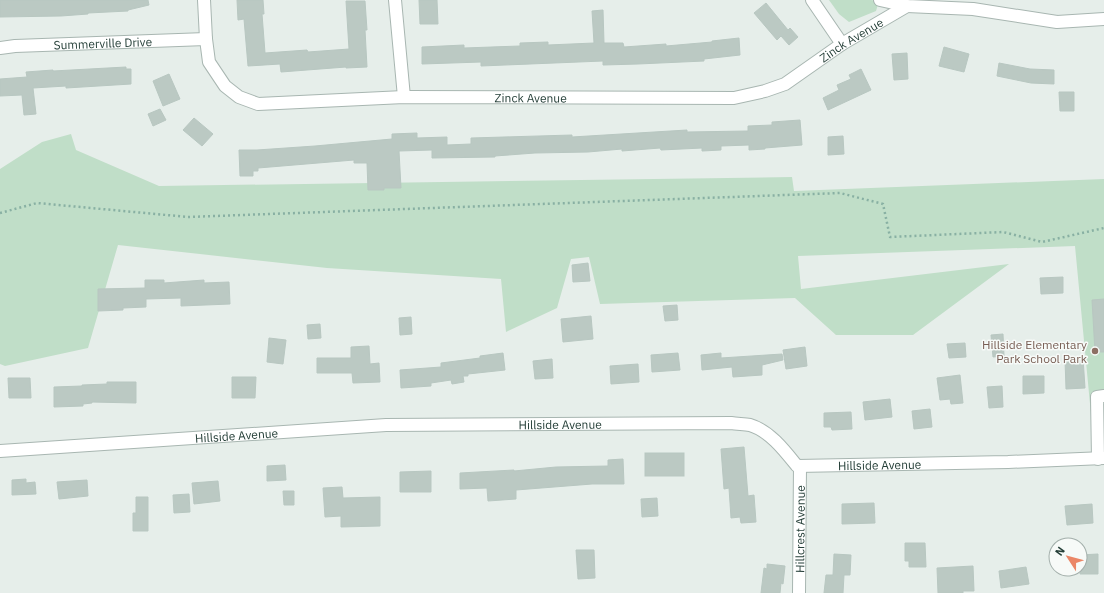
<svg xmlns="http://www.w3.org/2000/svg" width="1104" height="593" viewBox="0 0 1104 593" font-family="'IBM Plex Sans',sans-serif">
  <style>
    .green { fill: #c0dec8 }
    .building { fill: #bbc9c3; stroke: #b8c7c1 }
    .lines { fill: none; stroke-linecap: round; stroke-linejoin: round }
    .minor-casing { stroke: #a8b6b1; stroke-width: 14 }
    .path { stroke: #88b0a3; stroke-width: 2.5; stroke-dasharray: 2 3; stroke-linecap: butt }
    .minor { stroke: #fff; stroke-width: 12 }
    .education-dot { fill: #8d6e63; stroke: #f7faf8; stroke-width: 1.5 }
    .labels { text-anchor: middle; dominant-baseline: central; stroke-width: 3; stroke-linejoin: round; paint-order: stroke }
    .street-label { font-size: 12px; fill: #253f38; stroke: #f7faf8 }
    .education-label { font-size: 12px; fill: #785e54; stroke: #f7faf8; text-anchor: end }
  </style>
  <rect width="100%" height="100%" fill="#e6eeea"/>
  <g class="green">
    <polygon points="829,0 871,0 879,1 876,11 849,22 839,14"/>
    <polygon points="71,134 76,150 159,186 792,177 794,191 1104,179 1104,445 1094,446 1075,246 798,256 801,289 1009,264 913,335 836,335 795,298 600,304 589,257 571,259 557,308 506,332 501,279 327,268 118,245 88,348 5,366 0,364 0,169 42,142"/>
  </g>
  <g class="building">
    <polygon points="0,0 148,0 149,5 128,10 128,11 88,13 88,14 61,16 0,17"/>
    <polygon points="237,0 263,0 264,14 262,14 265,53 307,50 308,52 349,49 346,1 365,1 367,30 365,30 367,67 346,68 346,67 281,72 280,64 248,66 244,19 238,20"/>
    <polygon points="419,0 437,0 438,24 420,24"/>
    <polygon points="766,3 788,30 790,28 798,37 789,45 781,36 777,40 754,13"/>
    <polygon points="603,10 604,43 623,43 624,47 666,44 666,46 712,42 712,41 739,38 740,55 704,59 704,61 638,64 603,65 603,61 481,66 481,62 422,64 422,47 464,45 464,48 520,46 520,43 548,42 548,45 594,43 592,11"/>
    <polygon points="944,47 969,54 964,72 939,66"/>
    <polygon points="907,53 908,79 894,80 892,54"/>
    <polygon points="999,63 1030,69 1054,70 1054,84 1031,83 997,76"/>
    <polygon points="126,67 126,69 131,69 131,84 66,88 66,86 33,88 36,114 24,115 22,95 0,96 0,79 27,77 26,72 53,70 53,71"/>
    <polygon points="861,69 871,90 828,110 823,98 839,90 837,85 851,79 849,75"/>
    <polygon points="169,74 180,99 163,106 153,81"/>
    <polygon points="1059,92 1074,92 1074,111 1060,111"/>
    <polygon points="160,109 166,120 153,126 148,114"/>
    <polygon points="194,118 213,134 202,146 183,130"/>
    <polygon points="800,120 802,145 765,148 765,149 749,150 749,145 721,146 721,150 702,151 702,148 661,150 660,148 622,151 622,149 588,152 535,153 495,156 495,157 432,158 432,150 399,151 401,188 384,188 384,190 368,190 367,163 354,163 354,160 258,168 258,171 253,171 253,176 240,176 239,150 257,150 315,146 392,139 392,134 417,133 417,138 447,137 447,145 471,144 471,138 572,135 572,137 687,130 687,132 748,131 748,126 772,125 772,122"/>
    <polygon points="843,136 844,154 828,155 828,137"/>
    <polygon points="588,263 590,281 573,282 572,265"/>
    <polygon points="1063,277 1063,293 1041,294 1040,278"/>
    <polygon points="145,280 164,280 164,283 204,280 204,283 229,282 230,304 181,306 181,298 146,299 146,307 123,308 123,310 98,311 98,289 145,288"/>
    <polygon points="1104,299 1104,352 1095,352 1092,300"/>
    <polygon points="677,305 678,320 665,321 663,306"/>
    <polygon points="591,316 593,339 563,342 561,319"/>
    <polygon points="411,317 412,334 400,335 399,318"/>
    <polygon points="320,324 321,338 308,339 307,325"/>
    <polygon points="1003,334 1004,356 993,357 991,335"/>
    <polygon points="269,338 286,340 283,364 267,362"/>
    <polygon points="965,343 966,357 949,358 947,344"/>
    <polygon points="369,346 370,364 379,363 380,382 353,383 352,373 317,373 317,358 351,358 351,347"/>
    <polygon points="805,347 807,366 786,369 783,350"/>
    <polygon points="503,353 505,370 468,374 468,376 463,376 464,382 452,384 451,380 431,383 431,386 401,388 400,370 441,367 441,363 480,358 480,356"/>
    <polygon points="678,353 680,370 652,372 651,355"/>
    <polygon points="721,353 721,358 782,354 783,360 762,365 762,375 733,377 732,367 702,370 701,355"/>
    <polygon points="1083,358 1085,388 1066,389 1065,359"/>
    <polygon points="552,359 553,378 535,379 533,361"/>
    <polygon points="638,364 639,382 611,384 610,366"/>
    <polygon points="960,375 963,403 951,404 950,399 940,400 937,378"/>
    <polygon points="1023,376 1044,376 1044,393 1023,394"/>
    <polygon points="232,377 256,377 255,398 232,398"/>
    <polygon points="8,378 30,378 31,398 9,398"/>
    <polygon points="107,382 136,382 136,403 92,402 92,403 83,404 83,406 54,407 54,387 82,386 82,385 107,384"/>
    <polygon points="1002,386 1003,407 989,408 987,387"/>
    <polygon points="890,399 892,417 865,420 863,402"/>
    <polygon points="930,409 932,427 914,429 912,411"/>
    <polygon points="851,412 852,429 832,430 831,427 824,427 824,413"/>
    <polygon points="744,447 748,496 754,495 756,522 741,523 740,517 731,518 729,488 724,489 721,449"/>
    <rect x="645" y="453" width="39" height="23"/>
    <polygon points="623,459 624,484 592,484 516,490 516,499 488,501 487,488 460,489 460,473 514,470 514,471 556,467 608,466 608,460"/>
    <polygon points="285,465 286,480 267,481 267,466"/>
    <polygon points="431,471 431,492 400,492 400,472"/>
    <polygon points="26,479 26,483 35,482 36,494 12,495 12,480"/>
    <polygon points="87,480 88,496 59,499 57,482"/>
    <polygon points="218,481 220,501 194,504 192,483"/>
    <polygon points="342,487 343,498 380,497 380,526 341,527 341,516 325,517 323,488"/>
    <polygon points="283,491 294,491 294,505 284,505"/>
    <polygon points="189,494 190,512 174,513 173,495"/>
    <polygon points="136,497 148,497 148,531 133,531 133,513 136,513"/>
    <polygon points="657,498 658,516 642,517 641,499"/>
    <polygon points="874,503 875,523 842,524 842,504"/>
    <polygon points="1092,504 1093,523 1067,525 1065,506"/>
    <polygon points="905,543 925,543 926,567 909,567 909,561 905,561"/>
    <polygon points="576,550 594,550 595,578 578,579"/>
    <polygon points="834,554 851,555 850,575 844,575 843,593 824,593 826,575 833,575"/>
    <polygon points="1098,554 1098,574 1080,574 1080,555"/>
    <polygon points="767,564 785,566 783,584 781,583 780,593 761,593 764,568 767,569"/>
    <polygon points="973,566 974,591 963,591 963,593 938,593 937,568"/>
    <polygon points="1026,567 1029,584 1001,588 999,571"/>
  </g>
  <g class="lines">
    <defs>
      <g id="minor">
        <path id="s1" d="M204,0L206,39L209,62L225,86L239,97L258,104L404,97L734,98L765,91L785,84L842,44L907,6"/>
        <polyline points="395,0 404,97"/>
        <polyline points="812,0 842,44"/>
        <polyline points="880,0 907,6 973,9 1057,22 1104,19"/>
        <path id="s2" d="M0,48L15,46L206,39"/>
        <path id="s3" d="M0,451L386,425L731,423C737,424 744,424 750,425C770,431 785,451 797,466L1008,462L1104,458"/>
        <polyline points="1098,459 1097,397 1104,396"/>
        <path id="s4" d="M799,593L800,466"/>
      </g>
    </defs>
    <use href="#minor" class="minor-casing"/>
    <polyline class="path" points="0,213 37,203 188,217 840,193 883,204 890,237 1003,232 1042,242 1104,228"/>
    <use href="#minor" class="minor"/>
  </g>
  <circle class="education-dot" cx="1095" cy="351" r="4"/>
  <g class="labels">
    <g class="street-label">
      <text stroke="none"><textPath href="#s1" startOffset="738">Zinck Avenue</textPath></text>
      <text stroke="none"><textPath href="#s2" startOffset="103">Summerville Drive</textPath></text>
      <text stroke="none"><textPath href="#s1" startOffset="402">Zinck Avenue</textPath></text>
      <text stroke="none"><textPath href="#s3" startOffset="561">Hillside Avenue</textPath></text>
      <text stroke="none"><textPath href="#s3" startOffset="237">Hillside Avenue</textPath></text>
      <text stroke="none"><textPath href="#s3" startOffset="897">Hillside Avenue</textPath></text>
      <text stroke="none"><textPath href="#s4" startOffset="64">Hillcrest Avenue</textPath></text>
    </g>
    <g class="education-label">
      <text x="1087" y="344">Hillside Elementary<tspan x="1087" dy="14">Park School Park</tspan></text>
    </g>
  </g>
  <g transform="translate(1068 557) rotate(306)"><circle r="19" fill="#f7faf8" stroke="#a3afab"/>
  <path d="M0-3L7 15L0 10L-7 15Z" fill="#eb8667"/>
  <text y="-6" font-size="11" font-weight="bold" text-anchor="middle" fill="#253f38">N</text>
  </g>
</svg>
